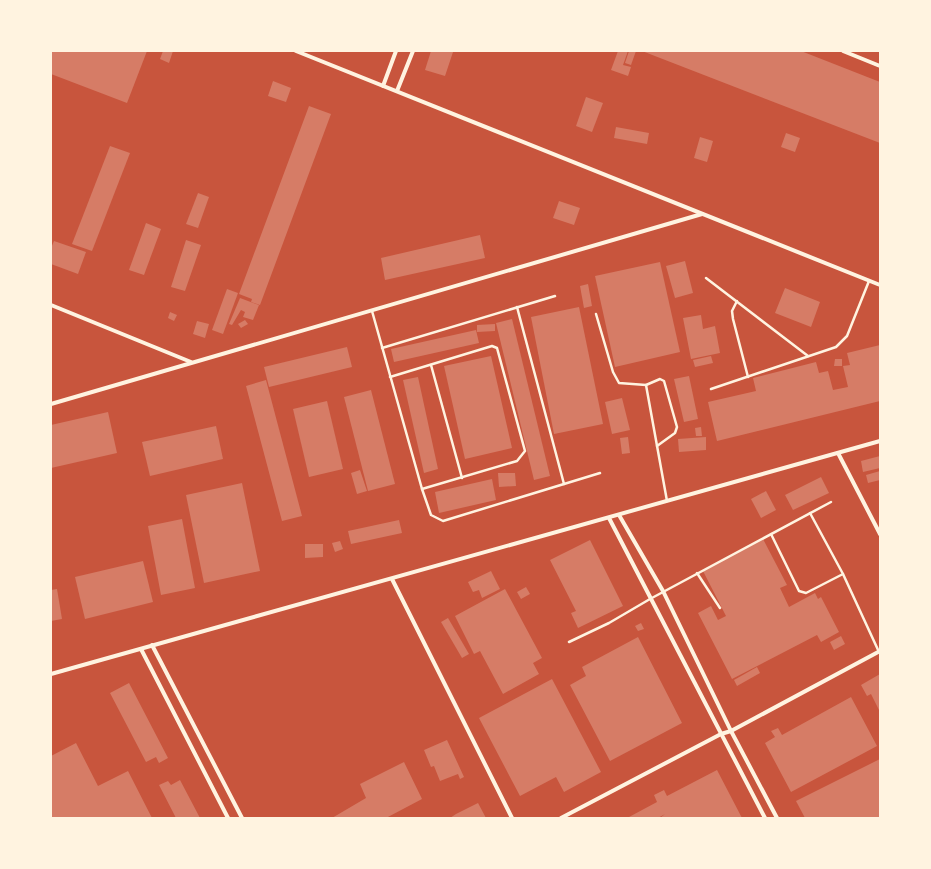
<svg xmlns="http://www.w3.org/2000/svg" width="931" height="869" viewBox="0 0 931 869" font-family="Montserrat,sans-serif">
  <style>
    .building { fill: #d67c66 }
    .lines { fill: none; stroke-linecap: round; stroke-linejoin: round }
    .service { stroke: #fff3e0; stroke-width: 2.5 }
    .minor { stroke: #fff3e0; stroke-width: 4 }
  </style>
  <rect width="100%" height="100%" fill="#c8553d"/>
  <g class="building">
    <polygon points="51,51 147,51 127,103 51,74"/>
    <polygon points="163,51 173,51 169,63 160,59"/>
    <polygon points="431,51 453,52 445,76 425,70"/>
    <polygon points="618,51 628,51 623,65 631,67 628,76 611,70"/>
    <polygon points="629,51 636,51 631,65 625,63"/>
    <polygon points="642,51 801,51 880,82 880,143"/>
    <polygon points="273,81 291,88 286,102 268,96"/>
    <polygon points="586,97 603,103 592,132 576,126"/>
    <polygon points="309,106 331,114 260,305 251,302 252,299 239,294"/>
    <polygon points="616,127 649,133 647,144 614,138"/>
    <polygon points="786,133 800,138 795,152 781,147"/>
    <polygon points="700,137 713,141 707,162 694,158"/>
    <polygon points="110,146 130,153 92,251 72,244"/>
    <polygon points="198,193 209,197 198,228 186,224"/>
    <polygon points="559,201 580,208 574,225 553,218"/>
    <polygon points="146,223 161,229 144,275 129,270"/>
    <polygon points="480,235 485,258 385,280 381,258"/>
    <polygon points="186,240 201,245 185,291 171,287"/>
    <polygon points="54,241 86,252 78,274 51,264 51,248"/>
    <polygon points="685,261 693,293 675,298 666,266"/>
    <polygon points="660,262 680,352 615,367 595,276"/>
    <polygon points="588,284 592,306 584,308 580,286"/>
    <polygon points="785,288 820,302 811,327 775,313"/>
    <polygon points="227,289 238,293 223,334 212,330"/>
    <polygon points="240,298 259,305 253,320 243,317 245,312 241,310 232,325 229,324"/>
    <polygon points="579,307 603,424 554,434 531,317"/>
    <polygon points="170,312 177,315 174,321 168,318"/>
    <polygon points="701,315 703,329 715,326 720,353 691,359 683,318"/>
    <polygon points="512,319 550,476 534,480 496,323"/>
    <polygon points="245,320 248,324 241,328 238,324"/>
    <polygon points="197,321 209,324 205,338 193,334"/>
    <polygon points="495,324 495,331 477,332 477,325"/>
    <polygon points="476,330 479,343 394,362 391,349"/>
    <polygon points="880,345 880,401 717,441 708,402 756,391 753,378 816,362 819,373 828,371 833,390 848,387 843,366 850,365 847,353"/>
    <polygon points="347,347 352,367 269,387 264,367"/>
    <polygon points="491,356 512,448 465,459 444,366"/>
    <polygon points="711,356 713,363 695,367 693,360"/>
    <polygon points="835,359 842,359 842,366 834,366"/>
    <polygon points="689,376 698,419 684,422 674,379"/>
    <polygon points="418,377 438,469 424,473 403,380"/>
    <polygon points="266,380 302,516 282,521 246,386"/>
    <polygon points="371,390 395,484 368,491 344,397"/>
    <polygon points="622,398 630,430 612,434 605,402"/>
    <polygon points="327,401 343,469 309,477 293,409"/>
    <polygon points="108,412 117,453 51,468 51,425"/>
    <polygon points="216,426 223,459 150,476 142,442"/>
    <polygon points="701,427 702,436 696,436 695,428"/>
    <polygon points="628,437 630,453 622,454 620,438"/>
    <polygon points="706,437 706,450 679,452 678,439"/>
    <polygon points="880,456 880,468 863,472 861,461"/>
    <polygon points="360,470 367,491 357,494 351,473"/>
    <polygon points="880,471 880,480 868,483 866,475"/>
    <polygon points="498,473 515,473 516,486 499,487"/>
    <polygon points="821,477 829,493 793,510 785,495"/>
    <polygon points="492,479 496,500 439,513 435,492"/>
    <polygon points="242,483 260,571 204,583 186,495"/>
    <polygon points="766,491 776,510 761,518 751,499"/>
    <polygon points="182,519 195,588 161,595 148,526"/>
    <polygon points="399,520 402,533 351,544 348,531"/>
    <polygon points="763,539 787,585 780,588 789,607 815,593 818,599 821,597 839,632 821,642 817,635 732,679 698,613 711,606 718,620 726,616 703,571"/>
    <polygon points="590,540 623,606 578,628 571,613 576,611 550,560"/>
    <polygon points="340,541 343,549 335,552 332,543"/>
    <polygon points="305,544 323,544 323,557 305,558"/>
    <polygon points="143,561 153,602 85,619 75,577"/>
    <polygon points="491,571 500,589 482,598 479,590 473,592 468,582"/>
    <polygon points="526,587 530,594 521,599 517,592"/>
    <polygon points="57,589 62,619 51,621 51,590"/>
    <polygon points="505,589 542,658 533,663 539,674 503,694 480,651 474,654 455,616"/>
    <polygon points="448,618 469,654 462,658 441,622"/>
    <polygon points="641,623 644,629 638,631 635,626"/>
    <polygon points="841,636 845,644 834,650 830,642"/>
    <polygon points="638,637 682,723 610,761 570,685 586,676 582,667"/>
    <polygon points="757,667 760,673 737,686 734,680"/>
    <polygon points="880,674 880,712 871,694 867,696 861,685"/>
    <polygon points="552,679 601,772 564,792 556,777 520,796 479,718"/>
    <polygon points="129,683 168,758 159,763 156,757 146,762 110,693"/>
    <polygon points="851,697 877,746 791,792 765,743 775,737 771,731 778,728 782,735"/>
    <polygon points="447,740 464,777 460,779 458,774 440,781 434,766 431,767 424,750"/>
    <polygon points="76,743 98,786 128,771 152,818 51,818 51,756"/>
    <polygon points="880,759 880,818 805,818 796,801"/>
    <polygon points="404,762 422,799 386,818 332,818 366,798 360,784"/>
    <polygon points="717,770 742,818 660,818 665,814 658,818 629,818 629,817 657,802 654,795 664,790 667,796"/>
    <polygon points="180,780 200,818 176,818 159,785 168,781 171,785"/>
    <polygon points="478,803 486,818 450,818 456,814"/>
  </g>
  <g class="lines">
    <g class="service">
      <polyline points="706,278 808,356"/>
      <polyline points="737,301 732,311 733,319 748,377"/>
      <polyline points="517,307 564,484"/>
      <polyline points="372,311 422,489 517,461 525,451 497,348 492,346 390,377"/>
      <polyline points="596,314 613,372 619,383 646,385 667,501"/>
      <polyline points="382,348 555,296"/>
      <polyline points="431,365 462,478"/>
      <polyline points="646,385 660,379 664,381 677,427 675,433 657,446"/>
      <polyline points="711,389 836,347 847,336 869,281"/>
      <polyline points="422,489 431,515 443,521 600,473"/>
      <polyline points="810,513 843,574 879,652"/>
      <polyline points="771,534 799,591 806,593 843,574"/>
      <polyline points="697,573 720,608"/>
      <polyline points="569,642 609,623 650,599 831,502"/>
    </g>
    <g class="minor">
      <polyline points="296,51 880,285"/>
      <polyline points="843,51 880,66"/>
      <polyline points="383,86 396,51"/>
      <polyline points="397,91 413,51"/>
      <polyline points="51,305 191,362"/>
      <polyline points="51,404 702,214"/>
      <polyline points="838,453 880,534"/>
      <polyline points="619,515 663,591 731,731 777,818"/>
      <polyline points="609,518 765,818"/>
      <polyline points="392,579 512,818"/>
      <polyline points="152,645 242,818"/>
      <polyline points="141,649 228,818"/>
      <polyline points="51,674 880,441"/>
      <polyline points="561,818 721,734 731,731 880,651"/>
    </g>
  </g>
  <rect width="931" height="869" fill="none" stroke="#fff3e0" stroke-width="104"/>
</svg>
